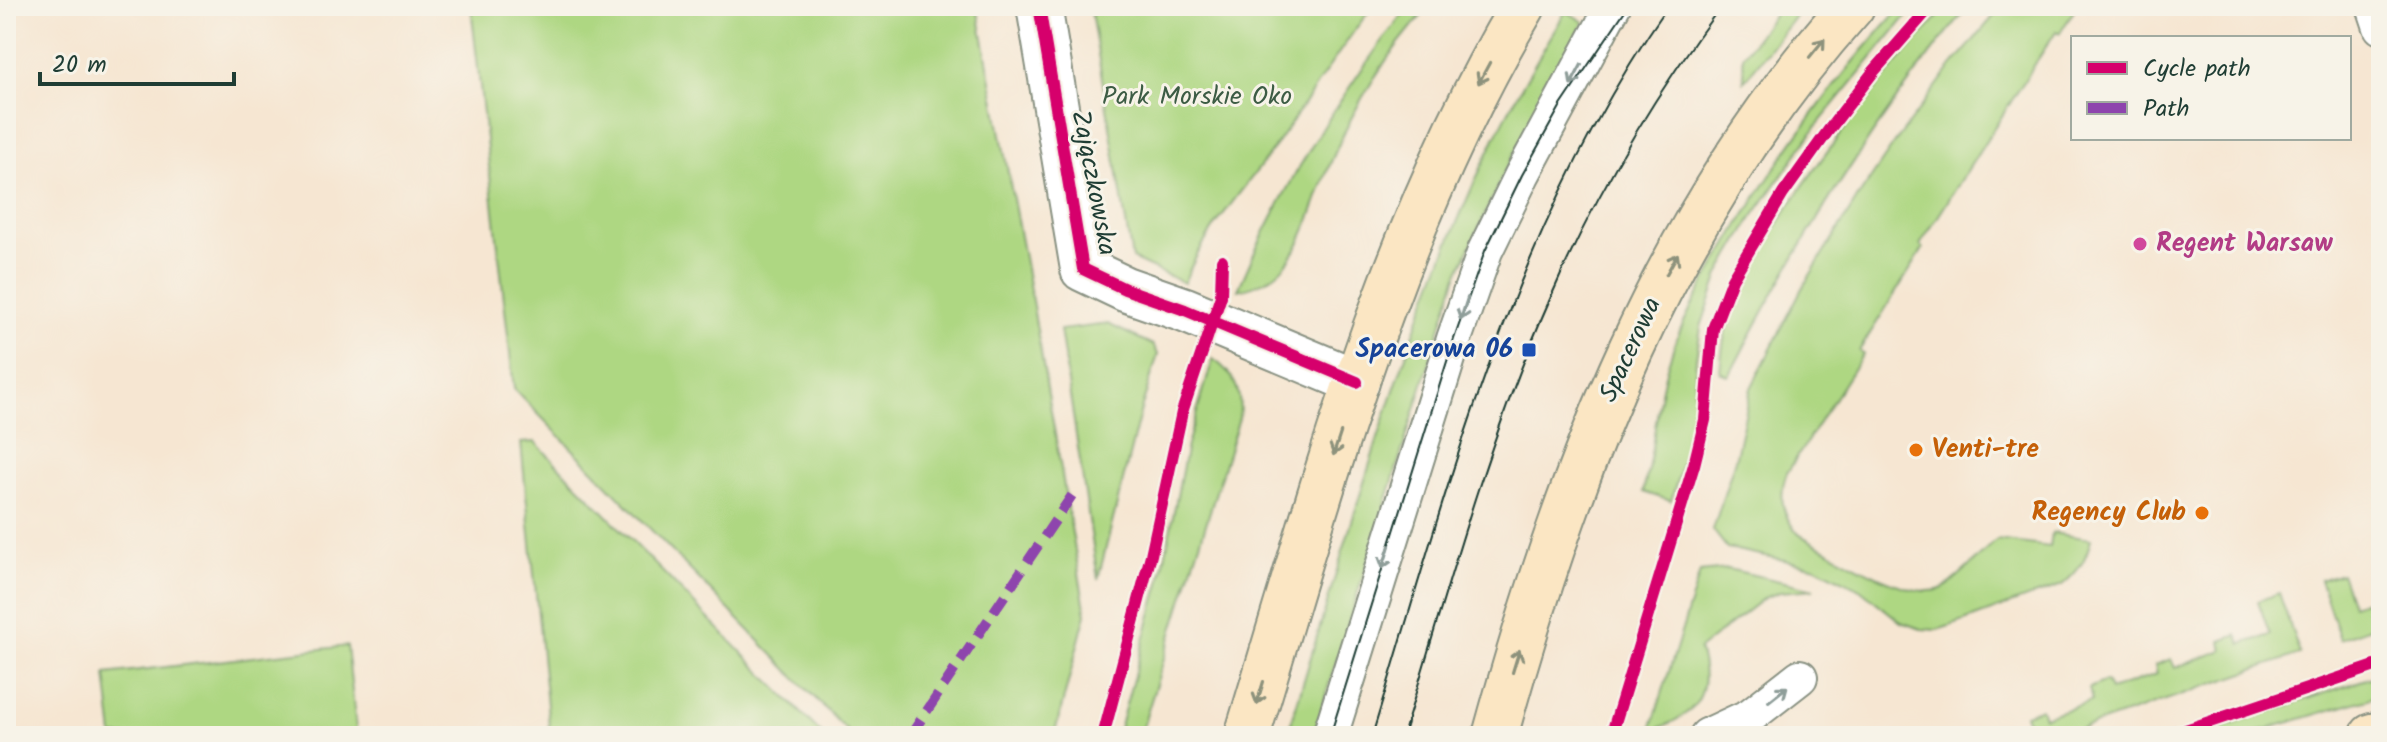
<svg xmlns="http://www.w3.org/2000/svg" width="2387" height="742" viewBox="0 0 2387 742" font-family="Kalam,sans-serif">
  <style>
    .green { fill: #aed782; stroke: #668a5b; stroke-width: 2 }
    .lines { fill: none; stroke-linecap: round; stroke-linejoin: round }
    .lane-casing { stroke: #8a9283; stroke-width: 38 }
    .street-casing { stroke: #8a9283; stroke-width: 48 }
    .secondary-casing { stroke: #8a9283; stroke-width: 48 }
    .lane { stroke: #fff; stroke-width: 34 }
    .street { stroke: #fff; stroke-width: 44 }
    .secondary { stroke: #fbe6c3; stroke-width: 44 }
    .tram { stroke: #1f3d34; stroke-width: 2 }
    .quiet { stroke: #8e44ad; stroke-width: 10; stroke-dasharray: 20 10; stroke-linecap: butt }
    .cycleway-casing { stroke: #f7f3e8; stroke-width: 17 }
    .cycleway { stroke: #d6006c; stroke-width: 12 }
    .oneway { stroke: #8d927c }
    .oneway2 { stroke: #8f9e9a }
    .hotel-dot { fill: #d1479c; stroke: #f7f3e8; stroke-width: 3 }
    .transit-dot { fill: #1a4fb4; stroke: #f7f3e8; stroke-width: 3 }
    .food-dot { fill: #e8710a; stroke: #f7f3e8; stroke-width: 3 }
    .labels { text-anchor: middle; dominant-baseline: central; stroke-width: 6; stroke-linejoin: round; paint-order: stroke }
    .park-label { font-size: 26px; fill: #3c5c44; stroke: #f7f3e8 }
    .street-label { font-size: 26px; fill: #1f3d34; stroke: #f7f3e8 }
    .hotel-label { font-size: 26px; font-weight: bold; fill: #b23c85; stroke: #f7f3e8; text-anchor: start }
    .transit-label { font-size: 26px; font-weight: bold; fill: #164399; stroke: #f7f3e8; text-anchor: end }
    .food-label { font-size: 26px; font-weight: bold; fill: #c56008; stroke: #f7f3e8; text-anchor: start }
  </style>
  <rect width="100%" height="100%" fill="#f7f3e8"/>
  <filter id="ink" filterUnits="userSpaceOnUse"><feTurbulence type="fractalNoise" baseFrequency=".0125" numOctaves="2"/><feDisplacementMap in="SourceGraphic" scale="16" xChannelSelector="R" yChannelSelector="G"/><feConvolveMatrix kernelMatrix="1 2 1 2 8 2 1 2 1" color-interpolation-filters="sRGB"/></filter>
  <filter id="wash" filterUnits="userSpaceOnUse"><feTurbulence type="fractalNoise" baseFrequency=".006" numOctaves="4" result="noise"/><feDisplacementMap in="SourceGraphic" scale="32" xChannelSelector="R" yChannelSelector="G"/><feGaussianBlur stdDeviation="1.8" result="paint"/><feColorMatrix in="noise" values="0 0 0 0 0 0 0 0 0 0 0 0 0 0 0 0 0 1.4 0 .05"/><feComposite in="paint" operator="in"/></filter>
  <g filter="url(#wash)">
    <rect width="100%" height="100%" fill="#f6e6d2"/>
    <g class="green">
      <polygon points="471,6 977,6 1031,295 1086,614 1054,736 852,736 514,389"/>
      <path d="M1090,6H1373C1337,52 1307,101 1273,149C1242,193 1204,231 1184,283L1132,259Z"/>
      <path d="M1409,6H1430C1386,54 1356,102 1331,162C1319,190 1305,243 1286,264C1274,279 1257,286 1238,290C1281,187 1340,94 1409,6Z"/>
      <polygon points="1780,6 1803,6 1744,81 1743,56"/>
      <path d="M1902,6H1915L1818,124L1752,218L1719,275L1701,327L1696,358L1693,423L1671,501L1643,492C1655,449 1655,404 1669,361C1680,324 1700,290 1720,257C1771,168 1832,82 1902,6Z"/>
      <path d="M1948,6H1969C1874,120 1797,244 1729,376L1720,372C1722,347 1725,324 1734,301C1747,269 1768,239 1786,211C1834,138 1888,70 1948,6Z"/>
      <path d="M2002,6H2077L2060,33L2056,31L1920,245L1923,249L1859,351L1863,354L1787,473C1778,496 1782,517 1800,535C1830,551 1909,602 1941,589C1953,584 1985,550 1997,540L2050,547L2052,533L2091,539C2086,560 2079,571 2062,585L1956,624L1937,630L1921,629L1901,622L1860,589L1817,567L1727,548L1713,530L1736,456L1751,388L1801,290L1862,191L1898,138L1947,72Z"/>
      <path d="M1566,11L1584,22L1504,172L1456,278L1313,736H1287C1347,541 1400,340 1487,155C1510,105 1538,58 1566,11Z"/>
      <polygon points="1108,324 1153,345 1158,354 1140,413 1098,579 1060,330"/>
      <path d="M1213,359C1235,374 1242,392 1239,418L1140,736H1117L1160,583L1187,445Z"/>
      <polygon points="535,442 824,736 550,736 521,443"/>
      <path d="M1728,569L1814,589L1780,592L1764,598L1699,649C1712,692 1699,712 1659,728L1662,736H1649L1700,572Z"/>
      <polygon points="2341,573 2352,605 2381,595 2381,624 2340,639 2320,580"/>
      <polygon points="2279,593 2300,654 2061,736 2032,736 2025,714 2041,708 2044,717 2092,701 2089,688 2106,681 2110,690 2157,674 2155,665 2171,659 2175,668 2223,650 2221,641 2237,635 2241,644 2270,635 2258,601"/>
      <polygon points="347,646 357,736 113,736 106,674"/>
      <polygon points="2381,674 2381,695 2243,736 2197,736"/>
    </g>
  </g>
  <g filter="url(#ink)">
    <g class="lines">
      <defs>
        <g id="lane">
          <polyline points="2374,6 2381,27"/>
          <polyline points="1330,736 1454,339 1485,251 1522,175 1613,6"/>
          <polyline points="1707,736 1750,716 1800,677"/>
        </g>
        <polyline id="street" points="1039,6 1083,269 1125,289 1185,310 1357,382"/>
        <g id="secondary">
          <path d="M1247,736C1323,487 1389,231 1523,6"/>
          <path d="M1495,736C1568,470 1665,215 1852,6"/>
          <polyline points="2372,736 2381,734"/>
        </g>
      </defs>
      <use href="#lane" class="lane-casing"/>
      <use href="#street" class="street-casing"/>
      <use href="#secondary" class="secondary-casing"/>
      <use href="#lane" class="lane"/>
      <use href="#street" class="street"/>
      <use href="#secondary" class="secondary"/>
      <g class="tram">
        <polyline points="1330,736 1454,339 1485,251 1522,175 1560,107 1628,6"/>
        <path d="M1372,736C1449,483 1514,226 1668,6"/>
        <path d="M1403,736C1447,589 1488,439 1550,299C1595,195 1653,97 1721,6"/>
      </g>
      <polyline class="quiet" points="910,736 1077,488"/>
      <defs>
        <g id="cycleway">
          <polyline points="1039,6 1083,269 1125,289 1185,310 1357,382"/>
          <polyline points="1103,736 1151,555 1182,412 1221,296 1222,260"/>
          <polyline points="1611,736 1694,465 1705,420 1713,329 1732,279 1783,194 1828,131 1874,71 1931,6"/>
          <polyline points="2168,736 2381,664"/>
        </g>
      </defs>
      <use href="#cycleway" class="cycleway-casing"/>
      <use href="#cycleway" class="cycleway"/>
    </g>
    <defs><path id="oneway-shaft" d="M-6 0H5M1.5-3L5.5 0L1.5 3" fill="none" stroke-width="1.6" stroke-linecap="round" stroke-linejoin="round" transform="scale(2)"/></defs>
    <g class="oneway">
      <use href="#oneway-shaft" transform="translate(1817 48) rotate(-51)"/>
      <use href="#oneway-shaft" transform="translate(1484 73) rotate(118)"/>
      <use href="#oneway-shaft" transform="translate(1672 264) rotate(-61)"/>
      <use href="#oneway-shaft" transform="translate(1337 444) rotate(108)"/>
      <use href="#oneway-shaft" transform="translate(1516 661) rotate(-73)"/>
      <use href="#oneway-shaft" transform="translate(1260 693) rotate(107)"/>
    </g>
    <g class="oneway2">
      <use href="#oneway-shaft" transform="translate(1576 75) rotate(118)"/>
      <use href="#oneway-shaft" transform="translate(1464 309) rotate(108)"/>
      <use href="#oneway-shaft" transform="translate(1386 557) rotate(107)"/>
      <use href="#oneway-shaft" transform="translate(1778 694) rotate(-38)"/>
    </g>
  </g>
  <circle class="hotel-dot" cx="2140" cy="244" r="8"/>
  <rect class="transit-dot" x="1521" y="342" width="16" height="16" rx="4"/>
  <g class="food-dot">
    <circle cx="1916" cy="450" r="8"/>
    <circle cx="2202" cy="513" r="8"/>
  </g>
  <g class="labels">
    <g class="park-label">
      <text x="1197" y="97">Park Morskie Oko</text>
    </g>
    <g class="street-label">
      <text transform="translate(1093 183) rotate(79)">Zajączkowska</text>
      <text transform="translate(1631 350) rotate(-65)">Spacerowa</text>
    </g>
    <g class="hotel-label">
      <text x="2156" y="244">Regent Warsaw</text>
    </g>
    <g class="transit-label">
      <text x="1513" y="350">Spacerowa 06</text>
    </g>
    <g class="food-label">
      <text x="1932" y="450">Venti-tre</text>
      <text x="2186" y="513" text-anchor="end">Regency Club</text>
    </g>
  </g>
  <rect width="2387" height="742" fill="none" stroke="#f7f3e8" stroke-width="32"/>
  <rect x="2071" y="36" width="280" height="104" fill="#f7f3e8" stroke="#a1aaa0" stroke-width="2"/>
  <rect x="2087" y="62" width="40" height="12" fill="#d6006c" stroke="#a1aaa0" stroke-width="2"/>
  <text x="2143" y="76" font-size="24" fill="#1f3d34">Cycle path</text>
  <rect x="2087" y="102" width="40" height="12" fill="#8e44ad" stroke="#a1aaa0" stroke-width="2"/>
  <text x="2143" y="116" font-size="24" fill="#1f3d34">Path</text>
  <path d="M40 72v12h194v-12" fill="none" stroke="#1f3d34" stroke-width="4"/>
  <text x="52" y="72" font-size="24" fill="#1f3d34" stroke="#f7f3e8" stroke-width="6" paint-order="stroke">20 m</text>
</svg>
